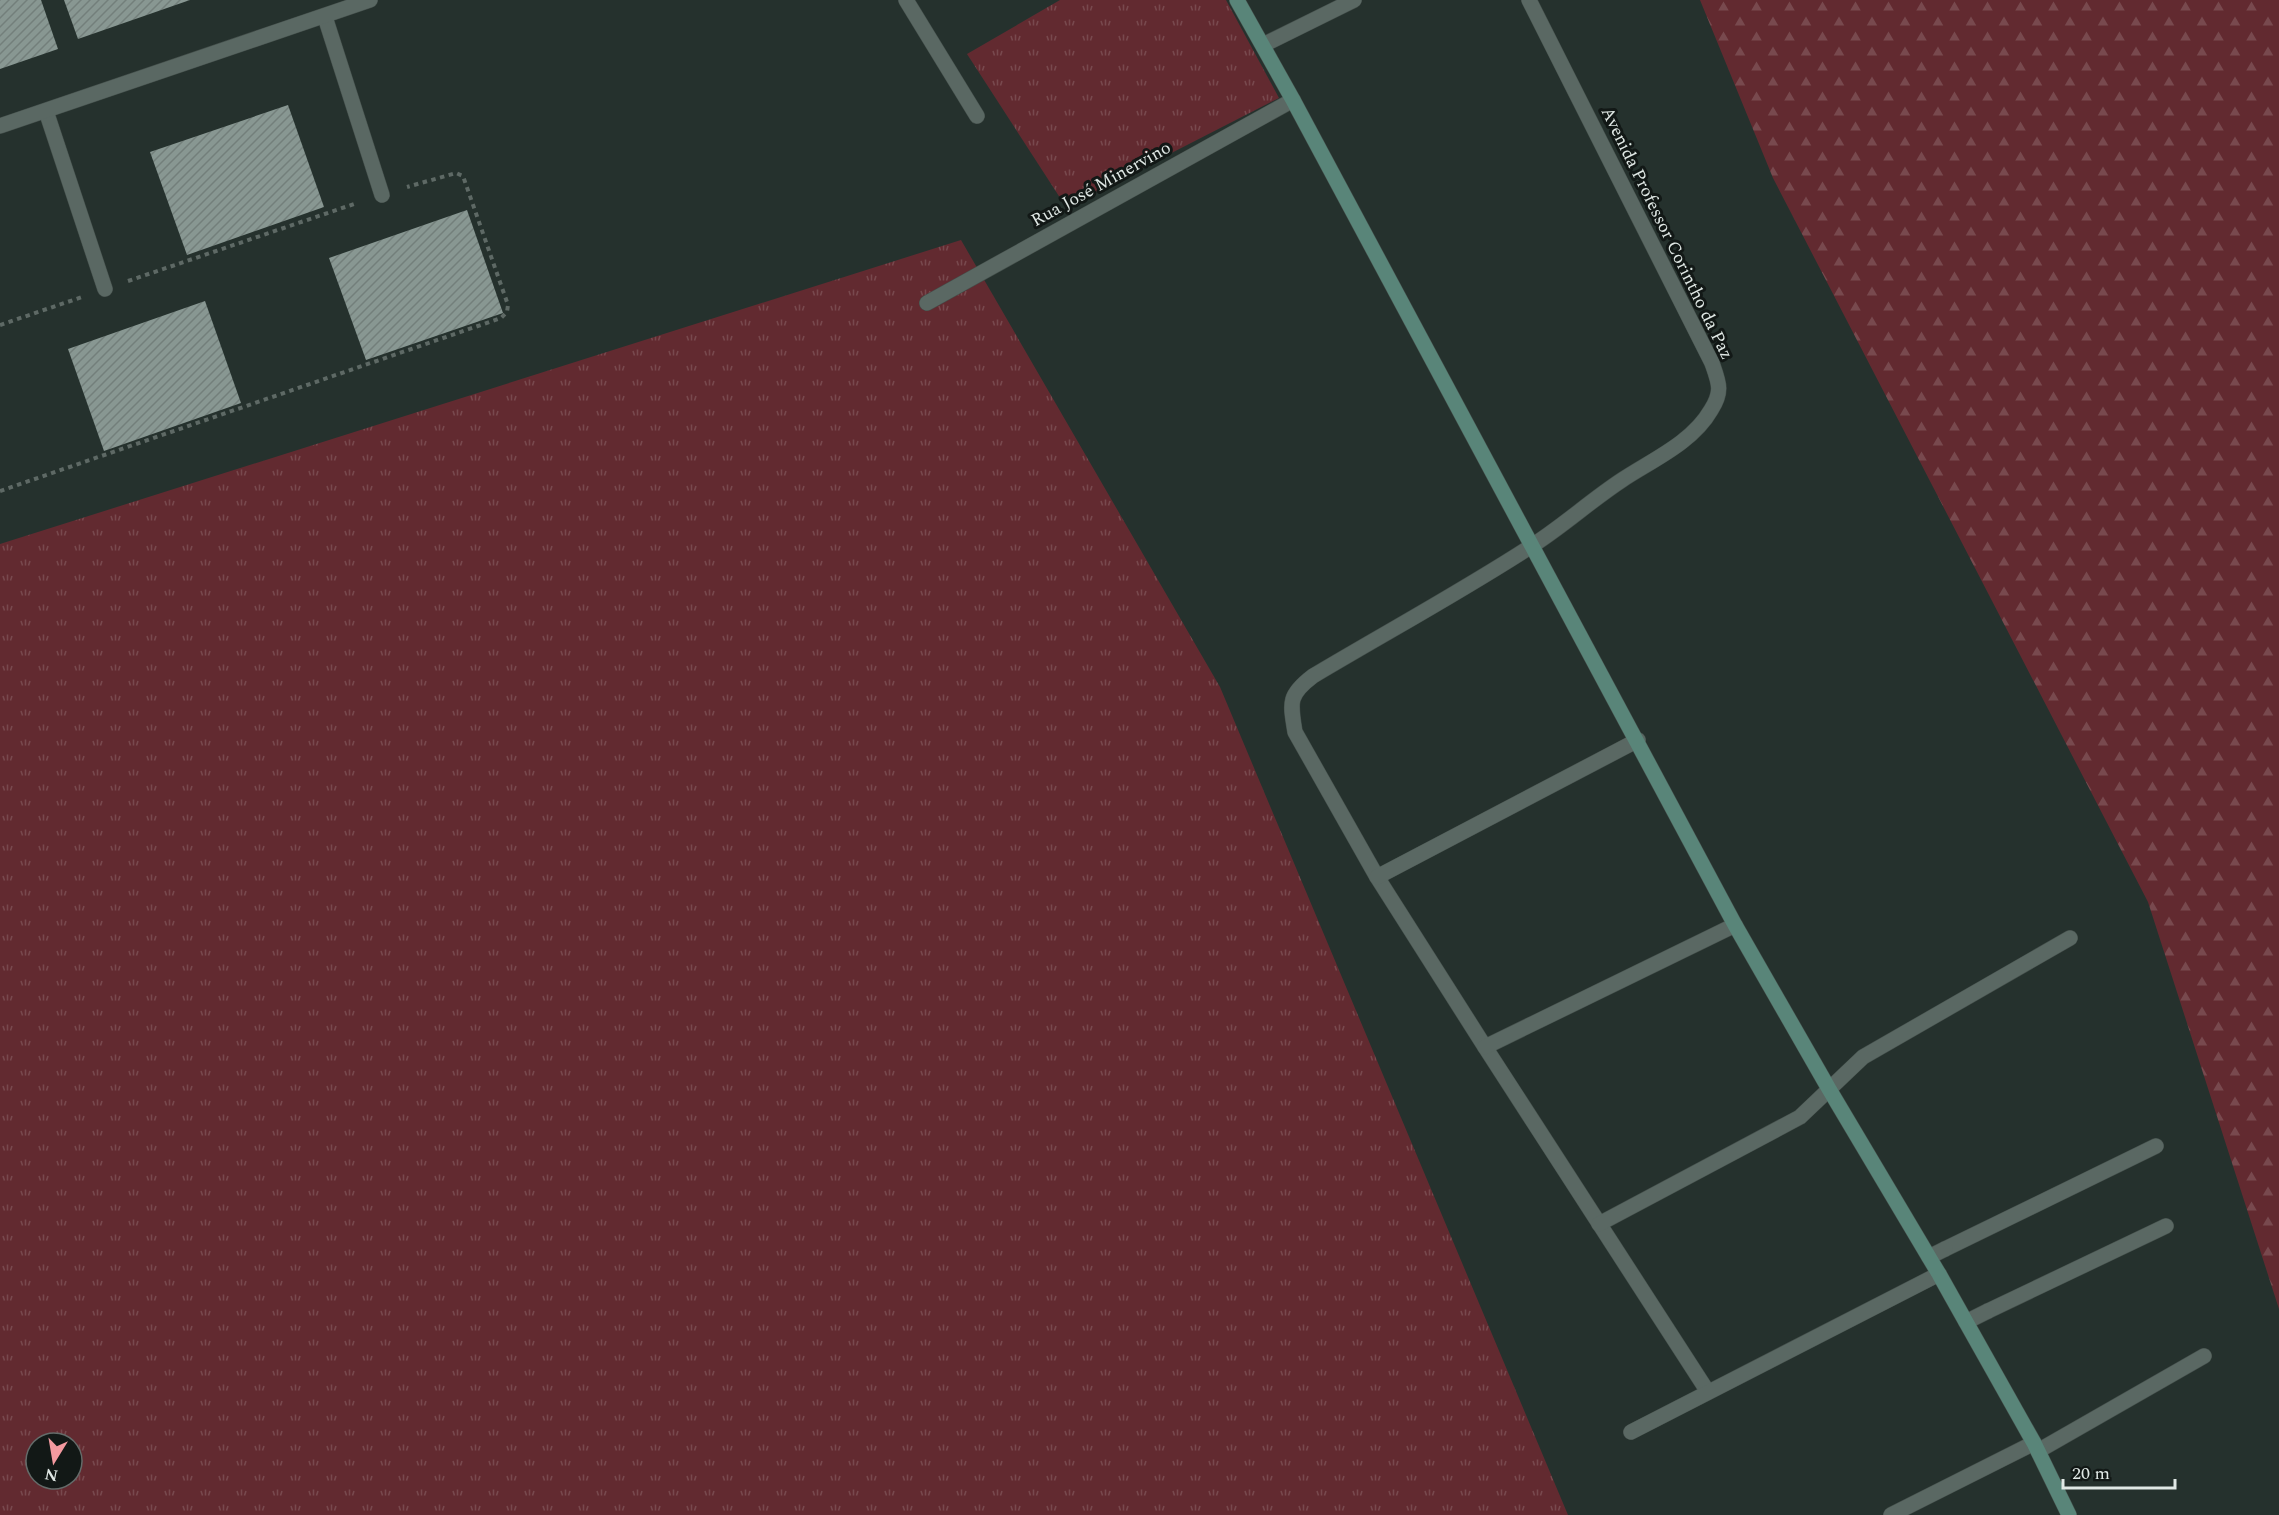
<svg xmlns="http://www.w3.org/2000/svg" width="2279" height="1515" viewBox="0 0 2279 1515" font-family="Spectral,serif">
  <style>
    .forest { fill: url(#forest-firs) }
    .park { fill: url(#park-tufts); fill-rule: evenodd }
    .building { fill: url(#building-hatch) }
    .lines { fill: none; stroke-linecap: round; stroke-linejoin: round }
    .lane-casing { stroke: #444f4b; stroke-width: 16 }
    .street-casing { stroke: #444f4b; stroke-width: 16 }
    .secondary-casing { stroke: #444f4b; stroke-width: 16 }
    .path { stroke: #5e6965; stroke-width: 4; stroke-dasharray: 4.5 4.5; stroke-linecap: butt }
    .lane { stroke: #5a6863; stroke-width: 15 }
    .street { stroke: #5a6863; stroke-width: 15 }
    .secondary { stroke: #598579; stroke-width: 15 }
    .labels { text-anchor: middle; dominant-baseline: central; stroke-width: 6; stroke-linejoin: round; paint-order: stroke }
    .street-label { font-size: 18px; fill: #e0e8e5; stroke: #121816 }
  </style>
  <defs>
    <pattern id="forest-firs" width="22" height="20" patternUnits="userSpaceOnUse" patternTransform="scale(1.5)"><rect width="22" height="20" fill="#622a30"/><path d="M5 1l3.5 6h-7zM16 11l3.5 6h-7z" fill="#78494e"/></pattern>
    <pattern id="park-tufts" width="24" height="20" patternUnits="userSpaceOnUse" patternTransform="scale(1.5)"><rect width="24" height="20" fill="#622a30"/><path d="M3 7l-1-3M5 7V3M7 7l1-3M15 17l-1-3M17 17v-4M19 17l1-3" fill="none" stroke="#78494e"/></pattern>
    <pattern id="building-hatch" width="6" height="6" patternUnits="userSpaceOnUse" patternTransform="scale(1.5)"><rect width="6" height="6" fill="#889792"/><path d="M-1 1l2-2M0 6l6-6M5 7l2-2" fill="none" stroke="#737f7b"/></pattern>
  </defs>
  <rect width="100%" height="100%" fill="#25312d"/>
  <polygon class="forest" points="1700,0 2279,0 2279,1309 2148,902 1773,178"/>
  <g class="park">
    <polygon points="1060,0 1226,0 1279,98 1066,207 967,54"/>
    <path d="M961,240L1220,687L1568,1515H0V544ZM36,1443H72V1479H36Z"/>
  </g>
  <g class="building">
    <polygon points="0,0 41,0 58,49 0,69"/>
    <polygon points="64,0 190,0 78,39"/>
    <polygon points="288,105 324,207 187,255 150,152"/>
    <polygon points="467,210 503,313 366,360 329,258"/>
    <polygon points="205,301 241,403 104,451 68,349"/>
  </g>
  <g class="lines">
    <defs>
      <g id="lane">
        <polyline points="325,17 382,195"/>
        <polyline points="46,111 105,289"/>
        <polyline points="0,126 370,0"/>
        <polyline points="1945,1249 2156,1146"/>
        <polyline points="1988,1311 2166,1226"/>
      </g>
      <g id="street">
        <polyline points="906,0 977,116"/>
        <path d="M1529,0L1712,363C1719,383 1723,391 1711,410C1692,443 1652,460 1622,480C1590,501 1562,527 1530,547C1459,593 1385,633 1313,676C1288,695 1290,702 1295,732L1377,877L1485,1047L1708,1392"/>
        <polyline points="1263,45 1354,0"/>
        <polyline points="927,303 1293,100"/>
        <polyline points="1377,877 1638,740"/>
        <polyline points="1485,1047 1735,925"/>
        <polyline points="1599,1224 1800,1117 1863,1057 2070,938"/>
        <polyline points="1929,1257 1945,1249"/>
        <polyline points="1966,1322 1988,1311"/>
        <polyline points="1631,1432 1939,1274"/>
        <polyline points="2038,1451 2204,1356"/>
        <polyline points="1891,1515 2034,1443"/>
      </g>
      <polyline id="secondary" points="1237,0 1293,100 1735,925 1829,1089 1939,1274 2034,1443 2069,1515"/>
    </defs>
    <use href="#lane" class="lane-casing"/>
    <use href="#street" class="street-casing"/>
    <use href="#secondary" class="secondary-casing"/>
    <g class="path">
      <polyline points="128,281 357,203"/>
      <polyline points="0,325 82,297"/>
      <polyline points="0,491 501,318 507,312 508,305 463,176 456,173 407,187"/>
    </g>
    <use href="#lane" class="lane"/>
    <use href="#street" class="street"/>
    <use href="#secondary" class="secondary"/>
  </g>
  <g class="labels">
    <g class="street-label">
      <text transform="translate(1101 184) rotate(-29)">Rua José Minervino</text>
      <text transform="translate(1667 233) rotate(64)">Avenida Professor Corintho da Paz</text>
    </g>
  </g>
  <g transform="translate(54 1461) rotate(191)"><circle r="28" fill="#121816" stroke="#646b69" stroke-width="1.5"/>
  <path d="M0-4.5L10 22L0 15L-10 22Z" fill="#f49aa0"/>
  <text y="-9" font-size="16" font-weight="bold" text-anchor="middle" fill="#e0e8e5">N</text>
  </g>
  <path d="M2063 1479v9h112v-9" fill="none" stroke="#e0e8e5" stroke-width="3"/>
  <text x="2072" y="1479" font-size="18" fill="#e0e8e5" stroke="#121816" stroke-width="4.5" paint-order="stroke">20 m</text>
</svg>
